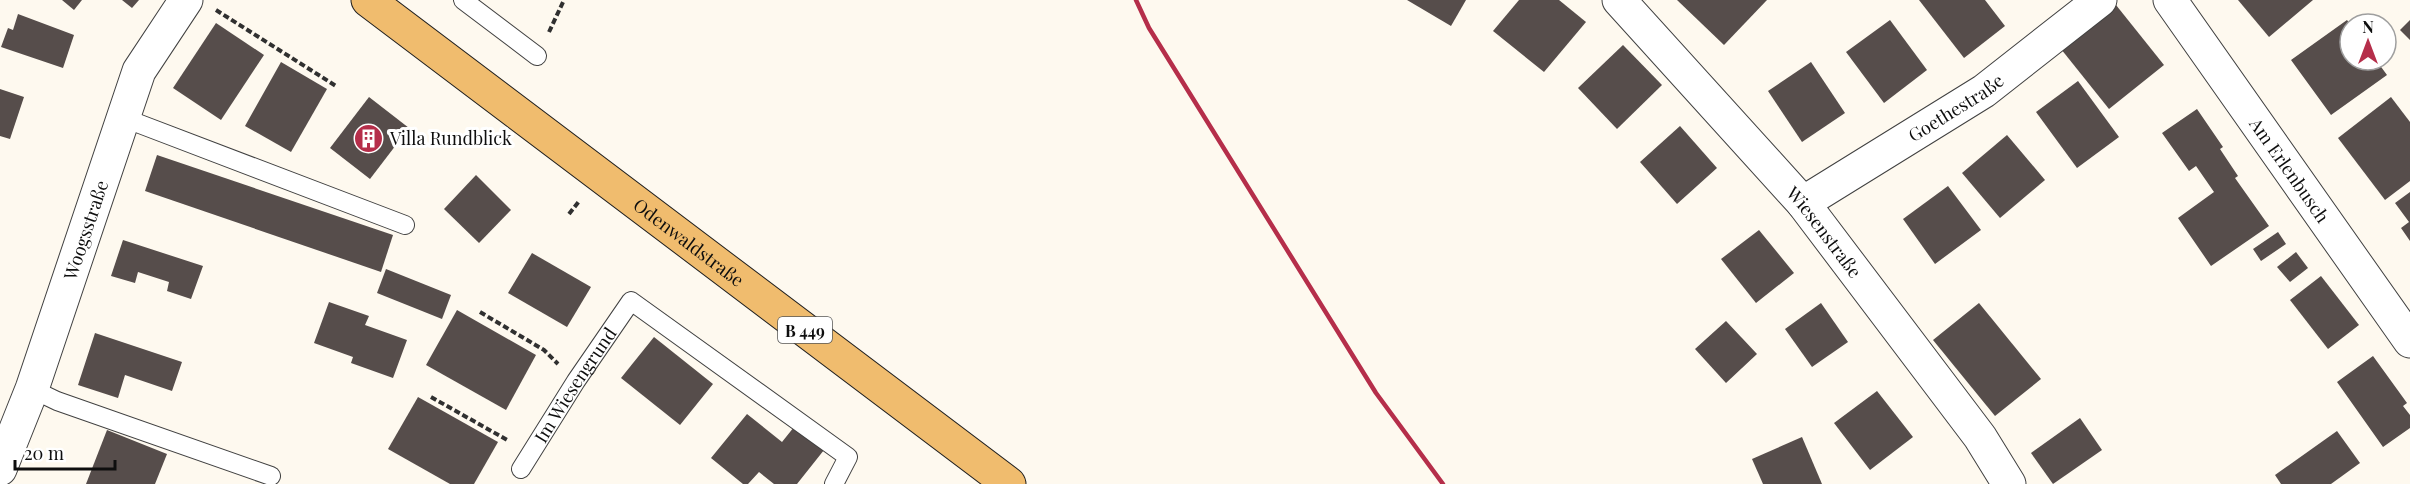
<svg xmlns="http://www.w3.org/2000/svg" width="2410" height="484" viewBox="0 0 2410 484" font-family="'Playfair Display',serif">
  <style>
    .building { fill: #564d4b }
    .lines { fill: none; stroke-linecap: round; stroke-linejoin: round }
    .service-casing { stroke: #414141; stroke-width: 20 }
    .minor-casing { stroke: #414141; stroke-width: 35 }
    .primary-casing { stroke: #1f1f1f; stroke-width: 35 }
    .path { stroke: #303030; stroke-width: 4; stroke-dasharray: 6 3; stroke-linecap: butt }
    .service { stroke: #fff; stroke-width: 18 }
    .minor { stroke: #fff; stroke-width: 33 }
    .primary { stroke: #f0bc6e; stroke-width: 33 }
    .rail { stroke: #b52e4a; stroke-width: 4.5 }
    .labels { text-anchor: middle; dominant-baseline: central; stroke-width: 6; stroke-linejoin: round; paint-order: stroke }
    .shield { fill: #fff; stroke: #565656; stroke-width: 1.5 }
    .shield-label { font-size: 16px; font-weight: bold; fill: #0e0e0e }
    .street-label { font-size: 18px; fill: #0e0e0e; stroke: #fff }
    .poi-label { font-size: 18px; fill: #0e0e0e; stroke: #fff; text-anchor: start }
  </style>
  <rect width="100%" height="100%" fill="#fef9ef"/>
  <g class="building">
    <polygon points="62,0 82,0 74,10"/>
    <polygon points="122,0 139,0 132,8"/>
    <polygon points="1407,0 1466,0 1451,26"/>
    <polygon points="1519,0 1559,0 1586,22 1544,72 1493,31"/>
    <polygon points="1677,0 1767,0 1724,45"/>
    <polygon points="1919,0 1985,0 2005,26 1964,58"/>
    <polygon points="2238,0 2313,0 2269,37"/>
    <polygon points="2116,5 2164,65 2109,109 2061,49"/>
    <polygon points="18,14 74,35 63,68 1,47 8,28 13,30"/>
    <polygon points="1890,20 1927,70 1884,103 1846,52"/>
    <polygon points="2347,20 2350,24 2350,60 2376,60 2387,75 2331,115 2291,60"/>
    <polygon points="2410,20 2410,40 2400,30"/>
    <polygon points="216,23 264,55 221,120 173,88"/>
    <polygon points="1623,45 1662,85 1617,129 1578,88"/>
    <polygon points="281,62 327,89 291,152 245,126"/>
    <polygon points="1811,62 1845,113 1802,142 1768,91"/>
    <polygon points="2078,81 2119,137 2077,168 2036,112"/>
    <polygon points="0,89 24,97 10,139 0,136"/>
    <polygon points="369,97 409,128 370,179 330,148"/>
    <polygon points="2391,97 2410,122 2410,181 2385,200 2338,138"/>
    <polygon points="2197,109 2223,147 2220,149 2238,176 2235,178 2269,226 2211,266 2178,218 2214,192 2196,166 2189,171 2162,133"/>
    <polygon points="1680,126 1717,168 1677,204 1640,162"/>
    <polygon points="2007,135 2045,180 2000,218 1962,173"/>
    <polygon points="157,155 393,235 381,272 145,191"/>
    <polygon points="476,175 511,210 479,243 444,209"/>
    <polygon points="1948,186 1981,230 1935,264 1903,219"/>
    <polygon points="2410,192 2410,241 2401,228 2409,222 2395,203"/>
    <polygon points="1759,230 1794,273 1756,303 1721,259"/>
    <polygon points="2278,232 2286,244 2261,261 2253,249"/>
    <polygon points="123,240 203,266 191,299 167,291 169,282 138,272 135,283 111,276"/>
    <polygon points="2296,252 2308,268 2290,282 2277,267"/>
    <polygon points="532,253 591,287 567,327 508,293"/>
    <polygon points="386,269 451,295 442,319 377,293"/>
    <polygon points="2321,276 2359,325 2328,349 2290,300"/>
    <polygon points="329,302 369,316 365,325 407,340 393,378 351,363 353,357 314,343"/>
    <polygon points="1821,303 1848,342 1812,367 1785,329"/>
    <polygon points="1979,303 2041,379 1995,416 1933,340"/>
    <polygon points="457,310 536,355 506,410 426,365"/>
    <polygon points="1726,321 1757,354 1726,383 1695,349"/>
    <polygon points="95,333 182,362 172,391 125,375 118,398 78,385"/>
    <polygon points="654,337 713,384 680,425 621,378"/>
    <polygon points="2373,356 2407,403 2403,406 2410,415 2410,428 2383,447 2337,382"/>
    <polygon points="1877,391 1913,437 1870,470 1834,423"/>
    <polygon points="418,397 498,442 474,484 450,484 388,449"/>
    <polygon points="747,414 782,442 794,427 824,450 797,484 774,484 759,472 748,484 743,484 711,458"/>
    <polygon points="2080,418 2102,450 2053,484 2031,453"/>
    <polygon points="107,430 167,454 155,484 86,484"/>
    <polygon points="2337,431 2360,463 2331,484 2281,484 2275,475"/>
    <polygon points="1802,437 1822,484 1763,484 1752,459"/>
  </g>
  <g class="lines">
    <defs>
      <g id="service">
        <polyline points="463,0 537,56"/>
        <polyline points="124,118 405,225"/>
        <polyline points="32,389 57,401 271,476"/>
        <path id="s1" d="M521,469L576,381L631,301L848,457L834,484"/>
      </g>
      <g id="minor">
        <path id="s2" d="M1619,0L1803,203L1980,437L2009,484"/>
        <path id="s3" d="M2170,0L2410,341"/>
        <path id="s4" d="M1803,203L1984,91L2100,0"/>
        <path id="s5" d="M0,469L32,389L139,71L186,0"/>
      </g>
      <g id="primary">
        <path id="s6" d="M368,0L1009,484"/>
      </g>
    </defs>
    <use href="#service" class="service-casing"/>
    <use href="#minor" class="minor-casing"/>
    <use href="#primary" class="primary-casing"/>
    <g class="path">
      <polyline points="216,10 336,86"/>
      <polyline points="549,32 564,0"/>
      <polyline points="569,214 580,200"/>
      <polyline points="480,312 544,350 558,364"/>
      <polyline points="431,397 509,441"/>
    </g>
    <use href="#service" class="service"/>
    <use href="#minor" class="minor"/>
    <use href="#primary" class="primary"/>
    <polyline class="rail" points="1136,0 1149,28 1376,393 1443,484"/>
  </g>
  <defs>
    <symbol id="building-disc" viewBox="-11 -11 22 22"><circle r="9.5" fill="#b52e4a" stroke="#fff"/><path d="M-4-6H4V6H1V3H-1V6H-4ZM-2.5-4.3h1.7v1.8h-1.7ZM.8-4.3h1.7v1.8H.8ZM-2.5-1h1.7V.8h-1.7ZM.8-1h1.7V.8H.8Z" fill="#fff"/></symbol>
  </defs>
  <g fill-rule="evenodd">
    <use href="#building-disc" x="352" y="122" width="33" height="33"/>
  </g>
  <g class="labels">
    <rect class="shield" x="778" y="317" width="54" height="26" rx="4.5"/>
    <g class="shield-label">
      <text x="805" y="330">B 449</text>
    </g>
    <g class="street-label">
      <text stroke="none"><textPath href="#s4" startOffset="180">Goethestraße</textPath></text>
      <text stroke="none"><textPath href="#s3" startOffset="208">Am Erlenbusch</textPath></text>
      <text stroke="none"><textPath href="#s5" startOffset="254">Woogsstraße</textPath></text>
      <text stroke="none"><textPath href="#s2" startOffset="310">Wiesenstraße</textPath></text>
      <text stroke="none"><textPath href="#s6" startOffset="402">Odenwaldstraße</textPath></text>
      <text stroke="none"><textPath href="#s1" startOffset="100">Im Wiesengrund</textPath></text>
    </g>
    <g class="poi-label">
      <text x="390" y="138">Villa Rundblick</text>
    </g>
  </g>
  <g transform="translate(2368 42)"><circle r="28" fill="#ffffff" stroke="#9f9f9f" stroke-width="1.5"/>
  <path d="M0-4.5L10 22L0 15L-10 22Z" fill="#b52e4a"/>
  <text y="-9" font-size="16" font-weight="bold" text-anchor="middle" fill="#0e0e0e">N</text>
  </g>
  <path d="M15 460v9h100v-9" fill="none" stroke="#0e0e0e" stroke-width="3"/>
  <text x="24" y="460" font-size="18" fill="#0e0e0e" stroke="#ffffff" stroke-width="4.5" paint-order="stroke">20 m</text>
</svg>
